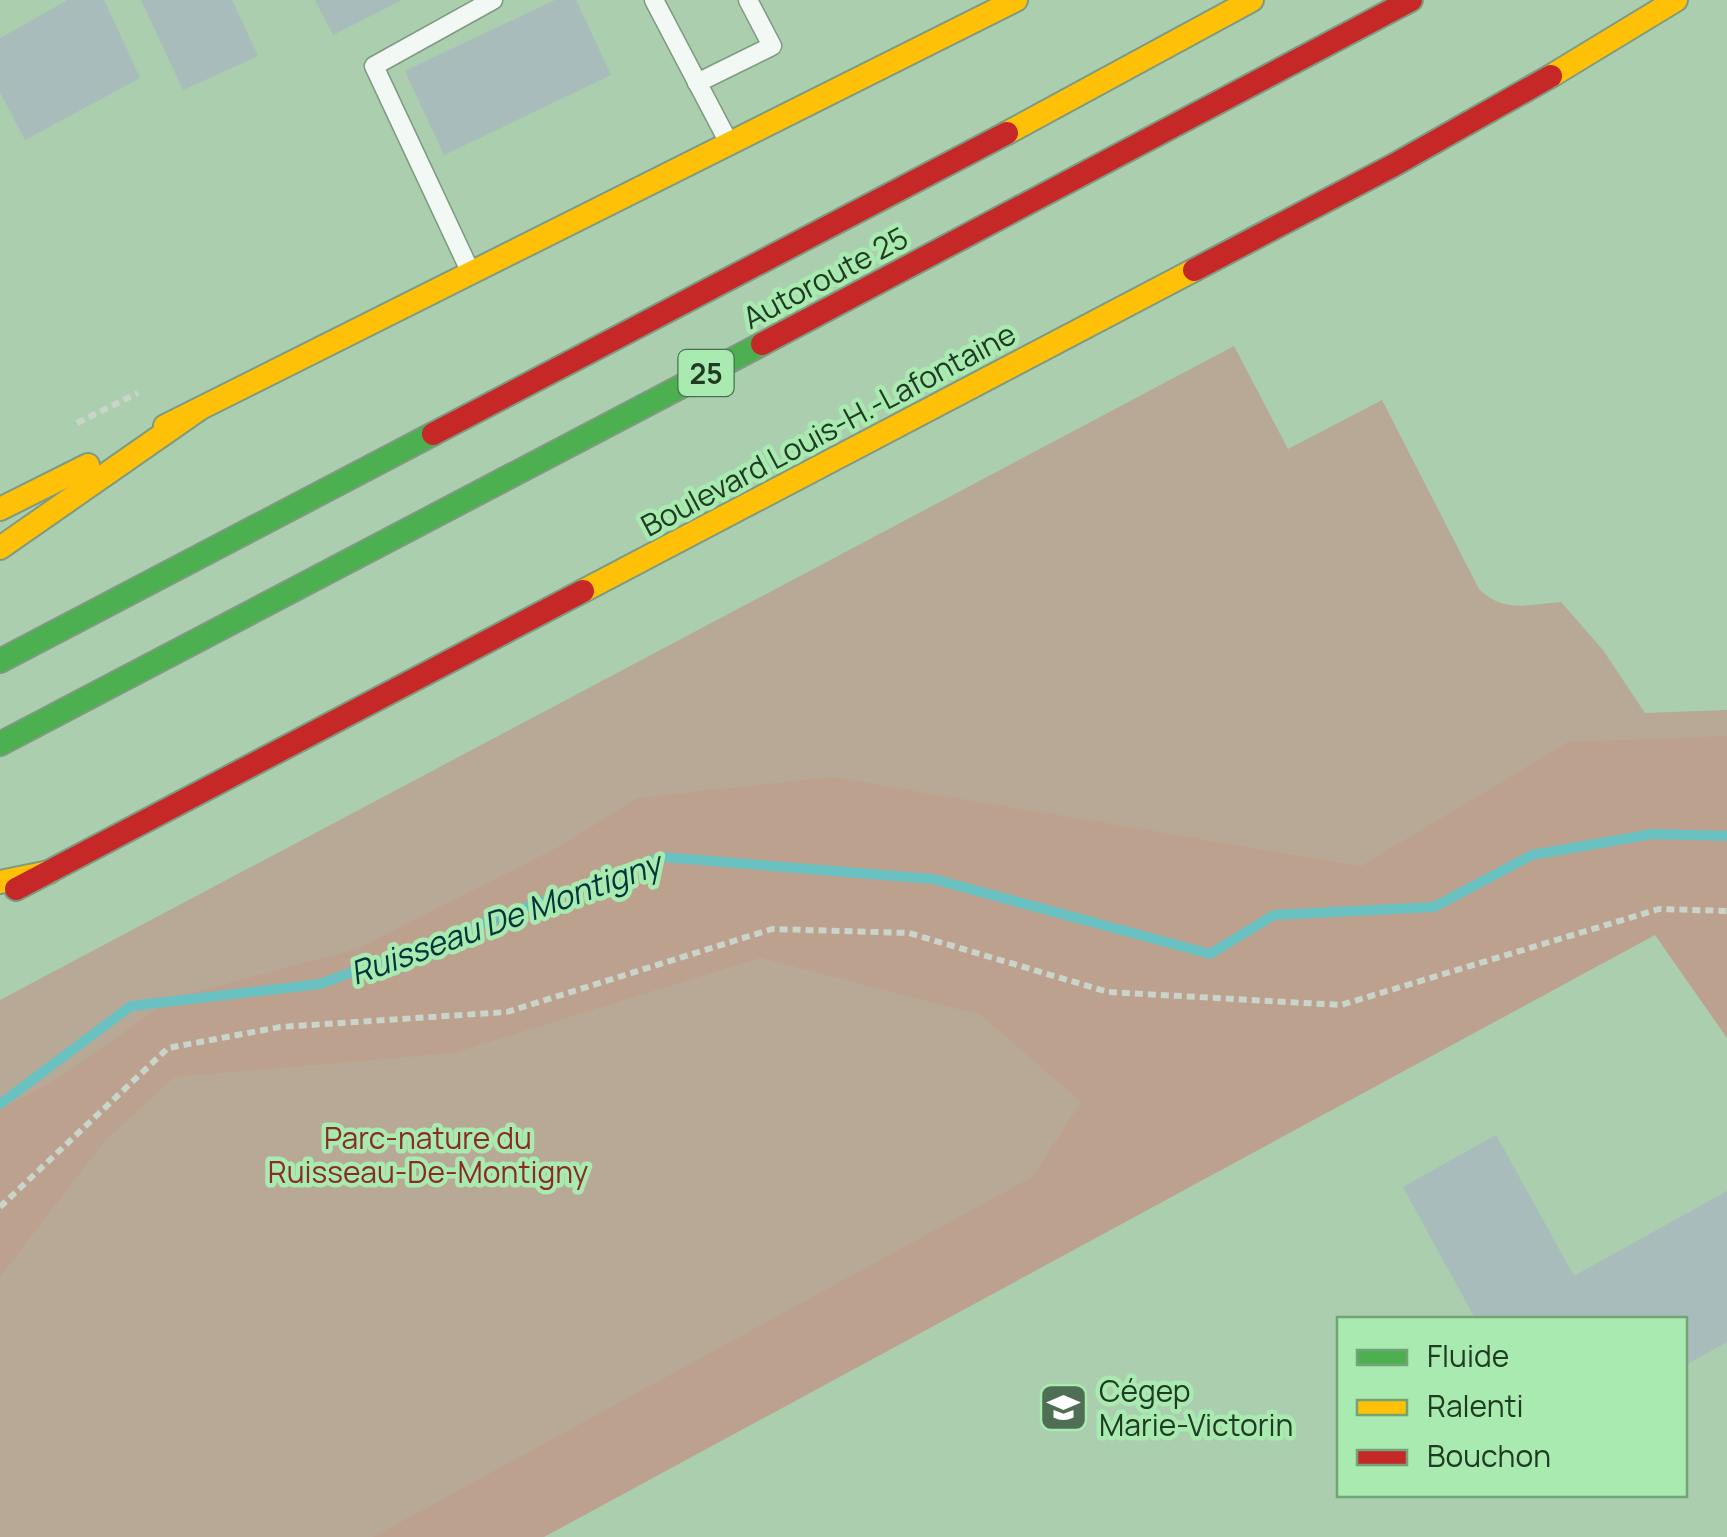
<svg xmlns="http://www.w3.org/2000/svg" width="1727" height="1537" viewBox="0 0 1727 1537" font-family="Manrope,sans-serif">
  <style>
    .green { fill: #b8a996 }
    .forest { fill: #bca18e }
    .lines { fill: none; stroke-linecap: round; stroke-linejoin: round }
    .stream { stroke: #6ac1c1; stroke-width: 10 }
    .building { fill: #a7bcbb }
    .lane-casing { stroke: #7e9a81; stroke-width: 21 }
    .fast-casing { stroke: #7e9a81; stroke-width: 26 }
    .slow-casing { stroke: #7e9a81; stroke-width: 26 }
    .jam-casing { stroke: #7e9a81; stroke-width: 26 }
    .path { stroke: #c9d4ca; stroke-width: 6; stroke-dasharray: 8 5; stroke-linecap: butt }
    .lane { stroke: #f2f8f3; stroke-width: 18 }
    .fast { stroke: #4caf50; stroke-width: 22 }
    .slow { stroke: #ffc107; stroke-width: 22 }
    .jam { stroke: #c62828; stroke-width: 22 }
    .labels { text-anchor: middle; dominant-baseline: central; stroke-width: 9; stroke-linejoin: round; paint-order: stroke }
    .shield { fill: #a8eaaf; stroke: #49704d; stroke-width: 2.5 }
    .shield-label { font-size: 28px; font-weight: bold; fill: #203b23 }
    .street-label { font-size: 30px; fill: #203b23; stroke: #a8eaaf }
    .park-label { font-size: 30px; fill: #8a2b26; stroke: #a8eaaf }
    .poi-label { font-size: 30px; fill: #203b23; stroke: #a8eaaf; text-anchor: start }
    .water-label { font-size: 32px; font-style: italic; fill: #00353b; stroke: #a8eaaf }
  </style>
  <rect width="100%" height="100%" fill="#aaceae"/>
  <path class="green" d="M1234,346L1288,449L1382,400L1479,589C1504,614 1529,604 1561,602L1603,650L1645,713L1727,710V907L1699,904L424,1537H0V1000Z"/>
  <polygon class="forest" points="1727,736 1727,1038 1655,935 544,1537 373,1537 1032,1177 1081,1102 981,1015 760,958 454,1053 174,1077 103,1143 0,1277 0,1109 54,1081 173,998 359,948 562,845 637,798 831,777 1361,866 1568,742"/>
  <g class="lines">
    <polyline class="stream" points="0,1104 131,1006 320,984 661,857 933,879 1210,954 1274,915 1434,907 1532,855 1653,834 1727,836"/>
  </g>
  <g class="building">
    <polygon points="68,0 104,0 140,78 25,140 0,92 0,38"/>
    <polygon points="141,0 232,0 258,56 183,90"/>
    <polygon points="315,0 402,0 333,35"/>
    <polygon points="555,0 576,0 611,75 444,155 405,71"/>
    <polygon points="1496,1135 1574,1276 1727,1191 1727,1342 1684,1366 1684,1320 1476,1320 1403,1187"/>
  </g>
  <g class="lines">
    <defs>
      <g id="lane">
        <polyline points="654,0 728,141"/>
        <polyline points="697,83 772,46 748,0"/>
        <polyline points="471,273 374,66 493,0"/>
      </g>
      <g id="fast">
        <polyline points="0,661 433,434"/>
        <polyline points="0,744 762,344"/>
      </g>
      <g id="slow">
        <polyline points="1551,76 1676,0"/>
        <polyline points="1007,133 1252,0"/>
        <polyline points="165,426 1016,0"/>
        <polyline points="0,509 88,465"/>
        <polyline points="0,548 198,410"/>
        <polyline points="583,591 1194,270"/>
        <polyline points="0,882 49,872"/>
      </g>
      <g id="jam">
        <polyline points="1194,270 1394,165 1551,76"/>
        <polyline points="762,344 1411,0"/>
        <polyline points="433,434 1007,133"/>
        <polyline points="16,889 583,591"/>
      </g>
    </defs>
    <use href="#lane" class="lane-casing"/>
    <use href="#fast" class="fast-casing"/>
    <use href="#slow" class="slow-casing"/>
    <use href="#jam" class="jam-casing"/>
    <g class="path">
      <polyline points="77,423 138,393"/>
      <polyline points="0,1207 168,1048 280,1027 507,1012 772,929 909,933 1108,992 1341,1005 1659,909 1727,911"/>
    </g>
    <use href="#lane" class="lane"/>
    <use href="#fast" class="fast"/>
    <use href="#slow" class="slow"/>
    <use href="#jam" class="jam"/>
  </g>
  <defs>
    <symbol id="university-square" viewBox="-11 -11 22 22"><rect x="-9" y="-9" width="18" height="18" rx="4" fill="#506e54" stroke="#a8eaaf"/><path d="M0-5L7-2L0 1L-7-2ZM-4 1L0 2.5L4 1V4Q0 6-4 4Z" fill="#fff"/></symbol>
  </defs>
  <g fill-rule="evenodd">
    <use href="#university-square" x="1036" y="1380" width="55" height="55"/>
  </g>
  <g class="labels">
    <rect class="shield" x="678.5" y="350" width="55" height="46" rx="8"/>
    <g class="shield-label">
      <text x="706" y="373">25</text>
    </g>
    <g class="street-label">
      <text transform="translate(825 277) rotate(-28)">Autoroute 25</text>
      <text transform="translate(828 429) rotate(-28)">Boulevard Louis-H.-Lafontaine</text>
    </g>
    <g class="park-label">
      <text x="428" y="1137">Parc-nature du<tspan x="428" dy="34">Ruisseau-De-Montigny</tspan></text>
    </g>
    <g class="poi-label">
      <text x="1099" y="1390">Cégep<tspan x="1099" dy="34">Marie-Victorin</tspan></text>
    </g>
    <g class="water-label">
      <text transform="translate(505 918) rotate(-20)">Ruisseau De Montigny</text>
    </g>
  </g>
  <rect x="1337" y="1317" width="350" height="180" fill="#a8eaaf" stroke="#72a477" stroke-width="2.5"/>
  <rect x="1357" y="1350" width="50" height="15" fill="#4caf50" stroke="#72a477" stroke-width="2.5"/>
  <text x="1427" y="1367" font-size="30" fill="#203b23">Fluide</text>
  <rect x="1357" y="1400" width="50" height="15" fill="#ffc107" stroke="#72a477" stroke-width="2.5"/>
  <text x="1427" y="1417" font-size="30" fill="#203b23">Ralenti</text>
  <rect x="1357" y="1450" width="50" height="15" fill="#c62828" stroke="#72a477" stroke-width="2.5"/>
  <text x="1427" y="1467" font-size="30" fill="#203b23">Bouchon</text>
</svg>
